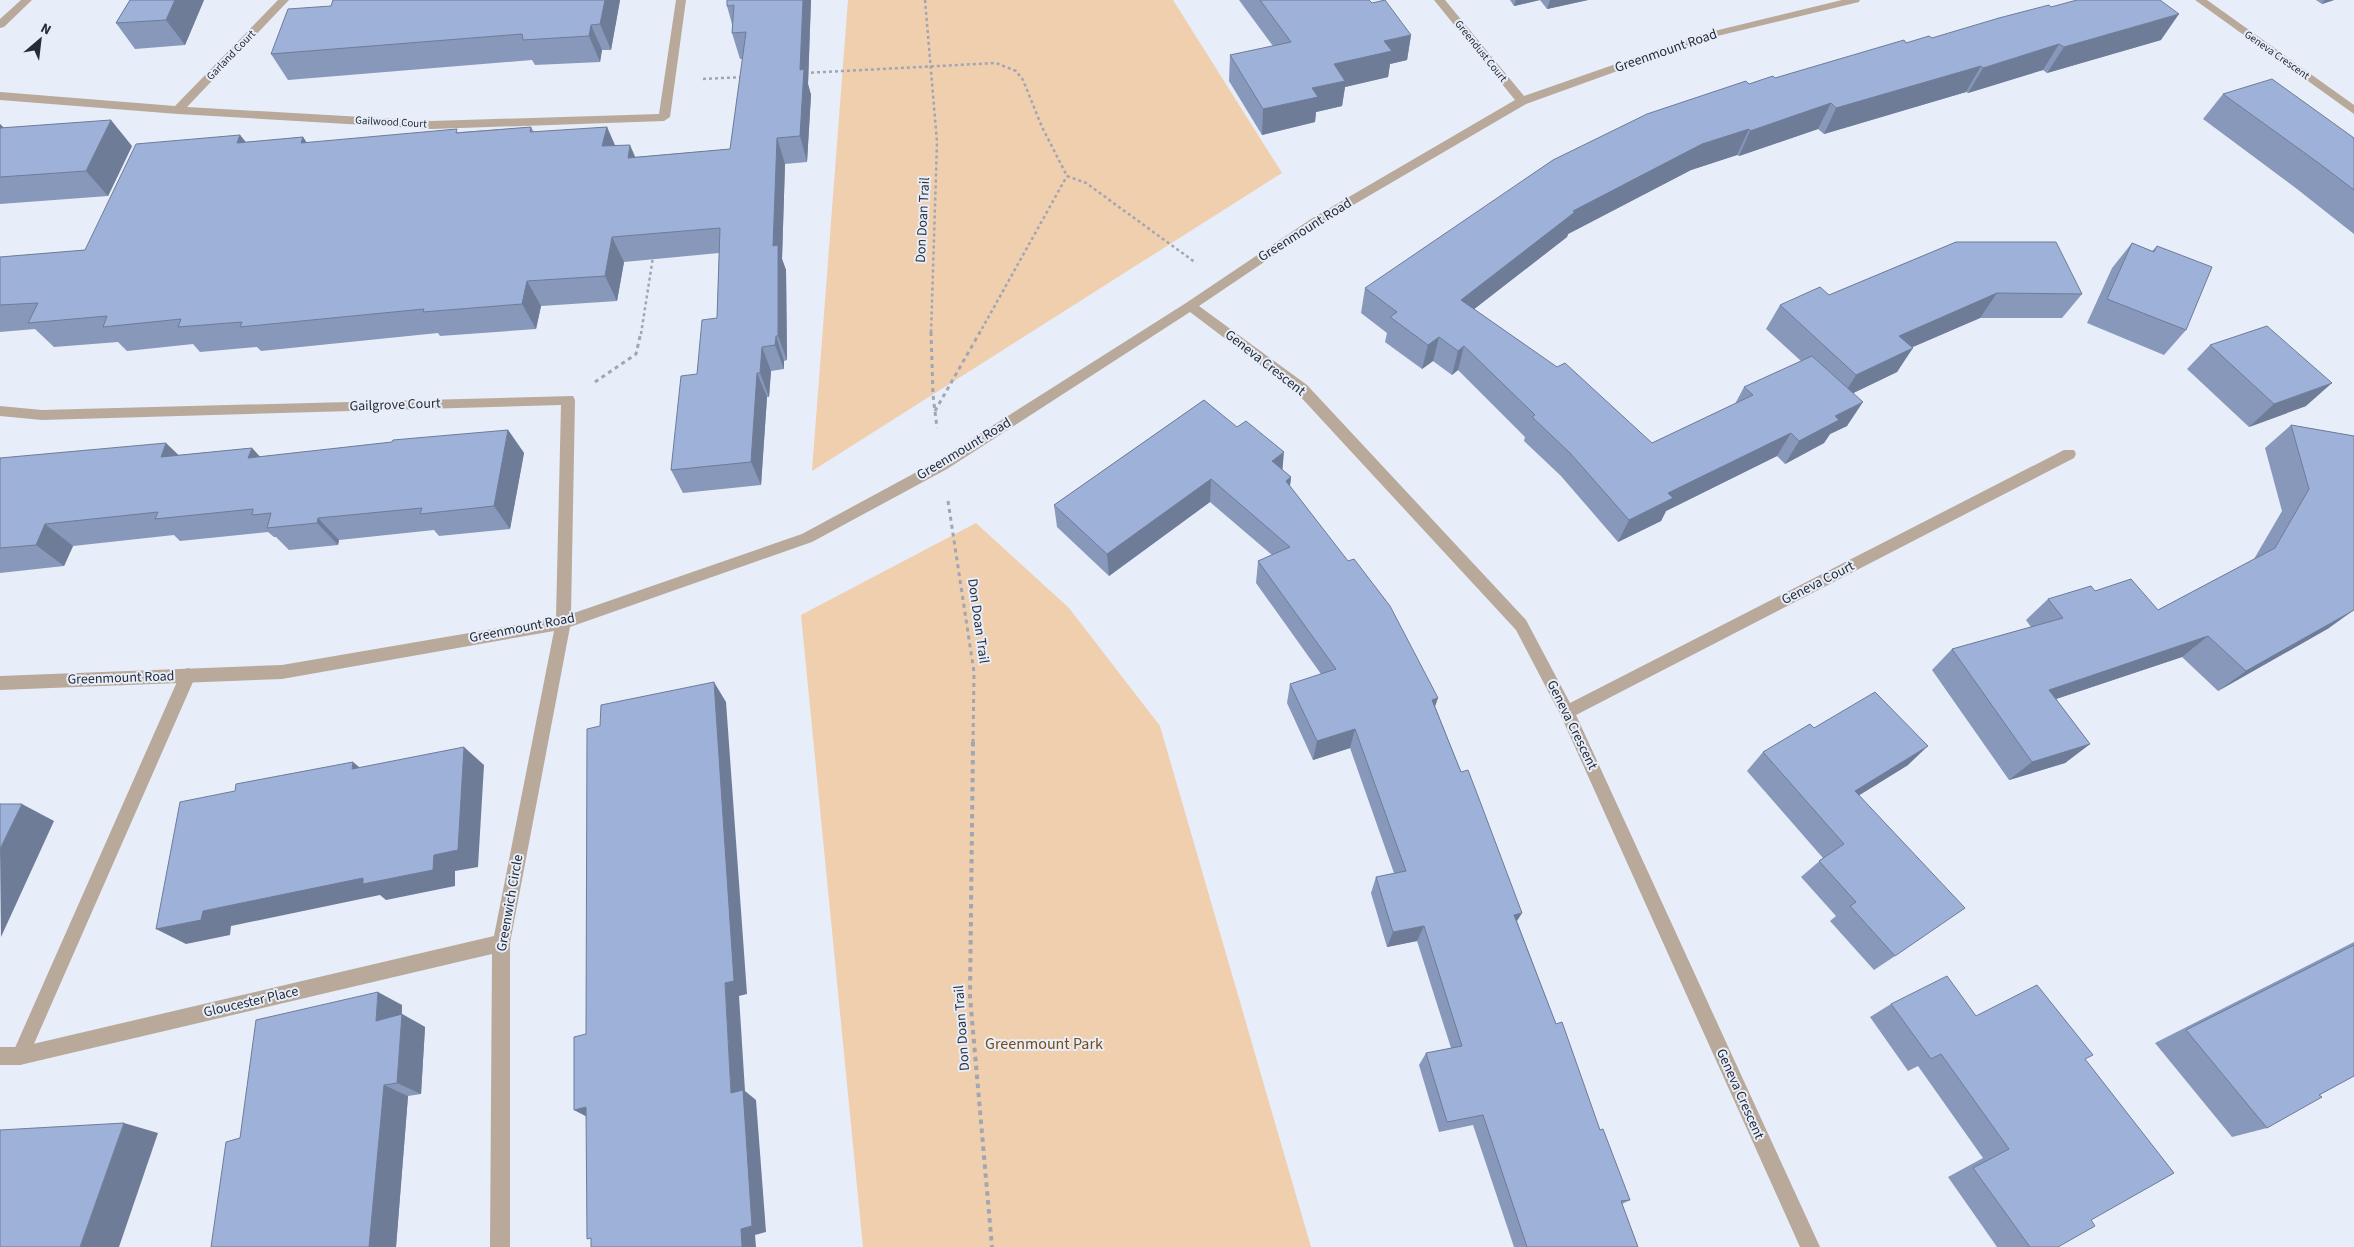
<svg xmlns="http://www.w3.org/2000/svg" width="2354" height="1247" viewBox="0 0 2354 1247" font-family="'Source Sans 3',sans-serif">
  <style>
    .green { fill: #f0cfaf }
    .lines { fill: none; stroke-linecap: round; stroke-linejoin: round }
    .path-far2 { stroke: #a0a6b2; stroke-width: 2.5; stroke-dasharray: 3 3; stroke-linecap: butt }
    .path-far1 { stroke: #a0a6b2; stroke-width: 3; stroke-dasharray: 4 4; stroke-linecap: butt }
    .path { stroke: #a0a6b2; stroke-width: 4; stroke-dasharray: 4.5 4.5; stroke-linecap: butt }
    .service { fill: #b8a99a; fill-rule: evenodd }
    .minor { fill: #b8a99a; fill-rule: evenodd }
    .tertiary { fill: #b8a99a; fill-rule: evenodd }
    .wall { fill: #8798bb }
    .shaded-wall { fill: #6e7c98 }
    .building { fill: #9db1d9; stroke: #6e7c98 }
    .labels { text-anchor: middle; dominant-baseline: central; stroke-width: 4; stroke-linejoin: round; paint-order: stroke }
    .far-street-label { font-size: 11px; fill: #262c37; stroke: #e7edf9 }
    .street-label { font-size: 14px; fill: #262c37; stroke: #e7edf9 }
    .near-park-label { font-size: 16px; fill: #794b13; stroke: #e7edf9 }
  </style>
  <rect width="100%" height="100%" fill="#e7edf9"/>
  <g class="green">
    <polygon points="848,0 1173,0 1282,173 812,471"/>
    <polygon points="976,523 1069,608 1160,726 1311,1247 863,1247 801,615"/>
  </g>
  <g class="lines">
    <g class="path-far2">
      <polyline points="925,0 937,142 931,334"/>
      <polyline points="805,73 996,63 1016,71 1023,80 1042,127 1067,176 1086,183 1196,263"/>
      <polyline points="703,79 744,77"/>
      <polyline points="641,334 653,257"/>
      <polyline points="979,334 1067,176"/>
    </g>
    <g class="path-far1">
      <polyline points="931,332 933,395 937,428"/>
      <polyline points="595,382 636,354 641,332"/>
      <polyline points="935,411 980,332"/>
      <polyline points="948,501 974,672 973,743"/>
    </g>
    <polyline class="path" points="973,742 970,997 992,1247"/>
    <polygon class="service" points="188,668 193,670 196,675 26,1062 20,1065 14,1062 11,1056 14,1050 180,675 183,670"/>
    <g class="minor">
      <polygon points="278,0 289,0 187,107 432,121 659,114 676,0 686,0 670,117 664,121 432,129 178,114 0,100 0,92 175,106"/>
      <polygon points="1434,0 1445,0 1524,96 1702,34 1842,0 1860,0 1859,2 1709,38 1526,104 1319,225 1199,306 1307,385 1526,620 1570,703 2064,450 2074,450 2076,454 2074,458 1576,715 1820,1247 1800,1247 1561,716 1516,630 1297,393 1190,312 947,469 812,542 570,627 510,943 510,1247 490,1247 492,954 20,1065 0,1065 0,1047 20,1047 494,936 554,631 282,679 0,690 0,676 282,665 556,618 561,405 42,420 0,416 0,406 42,410 573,396 575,400 571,614 802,534 937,461 1186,303 1311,219 1515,100"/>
      <polygon points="2195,0 2207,0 2354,105 2354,114"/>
    </g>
    <polygon class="tertiary" points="21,0 32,0 4,27 0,28 0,19"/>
  </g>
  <g class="wall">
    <polygon points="130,0 204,0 185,45 135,49 116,23"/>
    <polygon points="333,0 620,0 611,50 602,50 600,62 535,65 532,60 288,80 271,54 331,6"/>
    <polygon points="811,0 808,84 811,95 807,162 785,164 782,259 786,270 787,360 784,361 784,369 771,371 769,397 767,397 761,485 683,493 671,470 697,374 717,318 719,253 624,262 617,301 541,306 536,329 440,336 438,333 261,351 257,347 200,352 193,344 127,351 118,342 54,347 35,329 0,332 0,257 85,250 240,135 246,142 303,137 307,143 531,127 534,132 607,127 615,145 635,157 730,149 743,59 740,59 732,33 732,24 727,6"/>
    <polygon points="1239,0 1369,0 1372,3 1411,35 1407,60 1390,64 1388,77 1345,87 1342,106 1316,112 1315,122 1262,135 1229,81 1230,55 1273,46"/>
    <polygon points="1510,0 1588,0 1547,9 1540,0 1514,6"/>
    <polygon points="2316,0 2334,0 2322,4"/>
    <polygon points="2051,7 2161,40 2047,73 2043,70 1968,93 1966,92 1824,134 1818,129 1739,156 1737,155 1691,170 1568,234 1567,237 1474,309 1652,443 1735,404 1744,387 1801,361 1766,329 1780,305 1829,295 1956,242 2082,294 2062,318 1980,318 1912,347 1897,372 1853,393 1847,426 1830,434 1824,443 1785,464 1777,456 1666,511 1661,521 1618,542 1561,476 1524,441 1525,437 1458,370 1452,375 1433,361 1422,369 1385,342 1387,333 1361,313 1365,288 1749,84 1775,78 1906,43 1932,38"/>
    <polygon points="2223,94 2354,138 2354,234 2297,189 2203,119"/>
    <polygon points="0,124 4,128 132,146 108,196 0,204"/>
    <polygon points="2132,243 2152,251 2157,246 2186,330 2164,355 2087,323 2112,268"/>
    <polygon points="2210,345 2306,406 2249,427 2187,369"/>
    <polygon points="1204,400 1291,477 1290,486 1438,698 1435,706 1461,772 1522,913 1517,921 1556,1024 1600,1130 1630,1200 1622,1204 1638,1247 1514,1247 1473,1125 1439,1132 1419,1065 1426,1053 1451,1048 1417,941 1387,947 1371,893 1376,877 1394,873 1350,748 1313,760 1287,703 1290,684 1321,674 1256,583 1258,561 1272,555 1210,502 1109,576 1057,527 1054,505"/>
    <polygon points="2291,425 2354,436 2329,628 2218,691 2182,657 2056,699 2090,744 2065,763 2009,780 1932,670 1952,649 2031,627 2026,620 2048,599 2095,591 2158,610 2254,559 2282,511 2265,448"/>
    <polygon points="508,430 524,453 510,529 439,536 434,530 339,540 338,545 289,550 276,537 274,537 268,532 180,541 174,535 73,546 64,566 0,573 0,458 179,455 252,448 260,457"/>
    <polygon points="1814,728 1908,765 1859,795 1895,956 1874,970 1830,921 1836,916 1801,877 1823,858 1747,771 1763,752"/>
    <polygon points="2354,942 2354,1076 2319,1095 2267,1128 2232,1137 2155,1043"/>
    <polygon points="1891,1004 1976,1016 2085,1059 2091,1220 2058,1247 1997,1247 1948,1177 1983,1158 1918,1066 1908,1071 1870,1017"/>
    <polygon points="402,1005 402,1014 425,1027 421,1094 408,1096 396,1247 211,1247 240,1138"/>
  </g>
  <g class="shaded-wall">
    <polygon points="175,0 204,0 185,45 166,20"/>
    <polygon points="605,0 620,0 611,50 600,24"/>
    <polygon points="803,0 811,0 808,84 811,95 807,162 800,136 800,70"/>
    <polygon points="1516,0 1540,0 1514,6"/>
    <polygon points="1550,0 1588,0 1547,9"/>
    <polygon points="2325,0 2334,0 2322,4"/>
    <polygon points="2179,14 2161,40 2047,73 2064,47"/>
    <polygon points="591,25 602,50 600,62 589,36"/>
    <polygon points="1411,35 1407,60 1390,64 1388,77 1345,87 1342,106 1316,112 1315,122 1262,135 1263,109 1312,88 1334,64 1384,41"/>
    <polygon points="2059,44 2043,70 1968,93 1983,68"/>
    <polygon points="1981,66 1966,92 1824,134 1836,108"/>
    <polygon points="1831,103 1818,129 1739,156 1750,131"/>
    <polygon points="111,120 132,146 108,196 86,171"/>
    <polygon points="0,124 16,141 0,146"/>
    <polygon points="607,127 618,153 602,146"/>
    <polygon points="1749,129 1737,155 1691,170 1568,234 1567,237 1455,324 1461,300 1573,211 1702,144"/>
    <polygon points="240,135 259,160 237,143"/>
    <polygon points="303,137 320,163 301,143"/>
    <polygon points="777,138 785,164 782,259 786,270 787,360 778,336 773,246"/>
    <polygon points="630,145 641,170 628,158"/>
    <polygon points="612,237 624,262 617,301 605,276"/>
    <polygon points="527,281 541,306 536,329 522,304"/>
    <polygon points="1997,293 1980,318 1883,360 1899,336"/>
    <polygon points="776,336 784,361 784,369 775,345"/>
    <polygon points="1439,337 1433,361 1422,369 1428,345"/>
    <polygon points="1464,346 1458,370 1452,375 1458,351"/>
    <polygon points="762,347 771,371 769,397 760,373"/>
    <polygon points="1913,348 1897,372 1841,399 1856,375"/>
    <polygon points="757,373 767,397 761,485 751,462"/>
    <polygon points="2332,383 2306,406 2249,427 2274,404"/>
    <polygon points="1863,402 1847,426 1830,434 1824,443 1785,464 1799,441 1835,416"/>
    <polygon points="508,430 524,453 510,529 494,506"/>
    <polygon points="1791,433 1777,456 1666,511 1661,521 1618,542 1629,520 1668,493"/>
    <polygon points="166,443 190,466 161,457"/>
    <polygon points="252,448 273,471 248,458"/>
    <polygon points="1284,452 1282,475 1272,461"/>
    <polygon points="1291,477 1288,500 1286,481"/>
    <polygon points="1211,479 1210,502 1109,576 1107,554"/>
    <polygon points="318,518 339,540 338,545 317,523"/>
    <polygon points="45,524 73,546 64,566 36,545"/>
    <polygon points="2354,610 2329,628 2218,691 2246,671"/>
    <polygon points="2208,636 2182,657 2026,709 2049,690"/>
    <polygon points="714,682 726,702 747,994 739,996 745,1091 756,1100 766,1232 755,1235 756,1247 742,1247 731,1093 725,983"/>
    <polygon points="1438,698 1431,717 1432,700"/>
    <polygon points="1355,729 1350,748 1313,760 1317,741"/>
    <polygon points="2090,744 2065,763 2009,780 2032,762"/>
    <polygon points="1928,746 1908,765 1837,809 1855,791"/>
    <polygon points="464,747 484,765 478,867 455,871 455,886 386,900 380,895 231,926 230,935 186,944 156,929 203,911 434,855"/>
    <polygon points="353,762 375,780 352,769"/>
    <polygon points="22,804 54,821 1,937 0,849"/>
    <polygon points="1522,913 1512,928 1514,915"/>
    <polygon points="1424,926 1417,941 1387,947 1393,932"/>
    <polygon points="378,992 402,1005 400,1033 376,1021"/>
    <polygon points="402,1014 425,1027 421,1094 397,1083"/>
    <polygon points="384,1085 408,1096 396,1247 369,1247"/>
    <polygon points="586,1107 593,1120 574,1110"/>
    <polygon points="124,1123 158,1133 119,1247 80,1247"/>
  </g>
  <g class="building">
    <polygon points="130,0 175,0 166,20 116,23"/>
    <polygon points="333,0 605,0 600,24 591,25 589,36 523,40 522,34 271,54 288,9 331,6"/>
    <polygon points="727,0 803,0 800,70 804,69 800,136 777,138 773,246 778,245 778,336 776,336 775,345 762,347 760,373 757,373 751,462 671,470 681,376 697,374 702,320 717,318 720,228 612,237 605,276 527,281 522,304 423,312 424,309 240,327 242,322 178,327 181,319 103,327 107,316 28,323 38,303 0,305 0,257 85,250 136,144 240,135 237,143 303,137 301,143 457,129 456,133 531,127 530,132 607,127 602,146 630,145 628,158 730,149 746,32 732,33 734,5 727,6"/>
    <polygon points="1260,0 1369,0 1372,3 1385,0 1411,35 1384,41 1392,51 1334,64 1345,81 1312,88 1318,97 1263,109 1230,55 1291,42"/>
    <polygon points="2077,0 2160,0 2179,14 2064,47 2059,44 1983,68 1981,66 1836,108 1831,103 1750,131 1749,129 1702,144 1573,211 1575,212 1461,300 1557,367 1565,363 1652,443 1753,395 1744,387 1812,356 1863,402 1835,416 1839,420 1799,441 1791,433 1668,493 1673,498 1629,520 1570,453 1532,417 1535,415 1464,346 1458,351 1439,337 1428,345 1390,317 1397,312 1365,288 1553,160 1647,114 1746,81 1749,84 1773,76 1775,78 1904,40 1906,43 1929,36 1932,38 1999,18 2049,5 2051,7"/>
    <polygon points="2272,79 2354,138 2354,190 2320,164 2223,94"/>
    <polygon points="111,120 86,171 0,177 0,128"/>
    <polygon points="1956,242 2056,242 2082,294 1997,293 1899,336 1913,348 1856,375 1780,305 1820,287 1829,295"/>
    <polygon points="2132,243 2154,252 2157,246 2212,267 2186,330 2107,299"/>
    <polygon points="2267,326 2332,383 2274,404 2210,345"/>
    <polygon points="1204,400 1237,427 1246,421 1284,452 1272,461 1291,477 1286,481 1348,561 1354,559 1390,606 1438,698 1432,700 1461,772 1468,770 1481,804 1522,913 1514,915 1556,1024 1562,1022 1600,1130 1603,1129 1630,1200 1621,1201 1638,1247 1527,1247 1483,1115 1447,1122 1426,1053 1462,1046 1424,926 1393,932 1376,877 1406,871 1355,729 1317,741 1290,684 1336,669 1258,561 1290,547 1211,479 1107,554 1054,505"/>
    <polygon points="2291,425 2354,436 2354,610 2246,671 2208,636 2049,690 2090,744 2032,762 1952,649 2063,618 2048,599 2091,586 2095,591 2131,579 2158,610 2275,548 2309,489"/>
    <polygon points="508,430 494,506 420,514 422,508 318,518 317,523 267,528 271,513 252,515 253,509 155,519 158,512 45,524 36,545 0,548 0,458 166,443 161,457 252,448 248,458 392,442 393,440"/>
    <polygon points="714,682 734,981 725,983 731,1093 743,1090 752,1226 741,1229 742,1247 591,1247 591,1238 587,1239 586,1107 574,1110 574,1037 586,1034 587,729 600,726 601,705"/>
    <polygon points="1875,692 1928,746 1855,791 1965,908 1895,956 1850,906 1856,902 1819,861 1844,844 1763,752 1810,724 1814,728"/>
    <polygon points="464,747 458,850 434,855 433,870 363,884 363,878 203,911 201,920 156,929 180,802 235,791 236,784 353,762 352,769"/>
    <polygon points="0,804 22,804 0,849"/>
    <polygon points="2354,945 2354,1076 2319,1095 2322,1097 2267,1128 2186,1030"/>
    <polygon points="1947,976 1976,1016 2037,985 2093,1055 2085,1059 2174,1173 2091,1220 2095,1226 2058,1247 2030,1247 1973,1168 2009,1149 1941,1054 1931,1059 1891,1004"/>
    <polygon points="378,992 376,1021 402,1014 397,1083 384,1085 369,1247 211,1247 226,1142 240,1138 256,1020"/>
    <polygon points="124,1123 80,1247 0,1247 0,1130"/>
  </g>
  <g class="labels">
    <g class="far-street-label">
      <text transform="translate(1481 51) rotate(51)">Greendust Court</text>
      <text transform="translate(231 55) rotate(-46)">Garland Court</text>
      <text transform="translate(2277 55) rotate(35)">Geneva Crescent</text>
      <text transform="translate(391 122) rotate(3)">Gailwood Court</text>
    </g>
    <g class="street-label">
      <text transform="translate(1666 51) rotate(-19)">Greenmount Road</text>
      <text transform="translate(923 220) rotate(-87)">Don Doan Trail</text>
      <text transform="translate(1305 230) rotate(-32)">Greenmount Road</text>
      <text transform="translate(1265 363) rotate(38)">Geneva Crescent</text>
      <text transform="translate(395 405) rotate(-2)">Gailgrove Court</text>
      <text transform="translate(964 449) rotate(-31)">Greenmount Road</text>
      <text transform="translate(1818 583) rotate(-27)">Geneva Court</text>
      <text transform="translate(978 621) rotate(82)">Don Doan Trail</text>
      <text transform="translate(522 628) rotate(-11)">Greenmount Road</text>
      <text transform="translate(121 678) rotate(-2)">Greenmount Road</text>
      <text transform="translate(1572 725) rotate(64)">Geneva Crescent</text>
      <text transform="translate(510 903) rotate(-80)">Greenwich Circle</text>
      <text transform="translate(251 1002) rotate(-13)">Gloucester Place</text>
      <text transform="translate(962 1028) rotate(-94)">Don Doan Trail</text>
      <text transform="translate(1740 1094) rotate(66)">Geneva Crescent</text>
    </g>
    <g class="near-park-label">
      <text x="1044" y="1044">Greenmount Park</text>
    </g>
  </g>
  <g transform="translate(40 40) rotate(28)" stroke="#e7edf9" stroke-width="4" paint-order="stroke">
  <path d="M0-4L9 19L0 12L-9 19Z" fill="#262c37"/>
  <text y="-8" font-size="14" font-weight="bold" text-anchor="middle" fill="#262c37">N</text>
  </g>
</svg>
